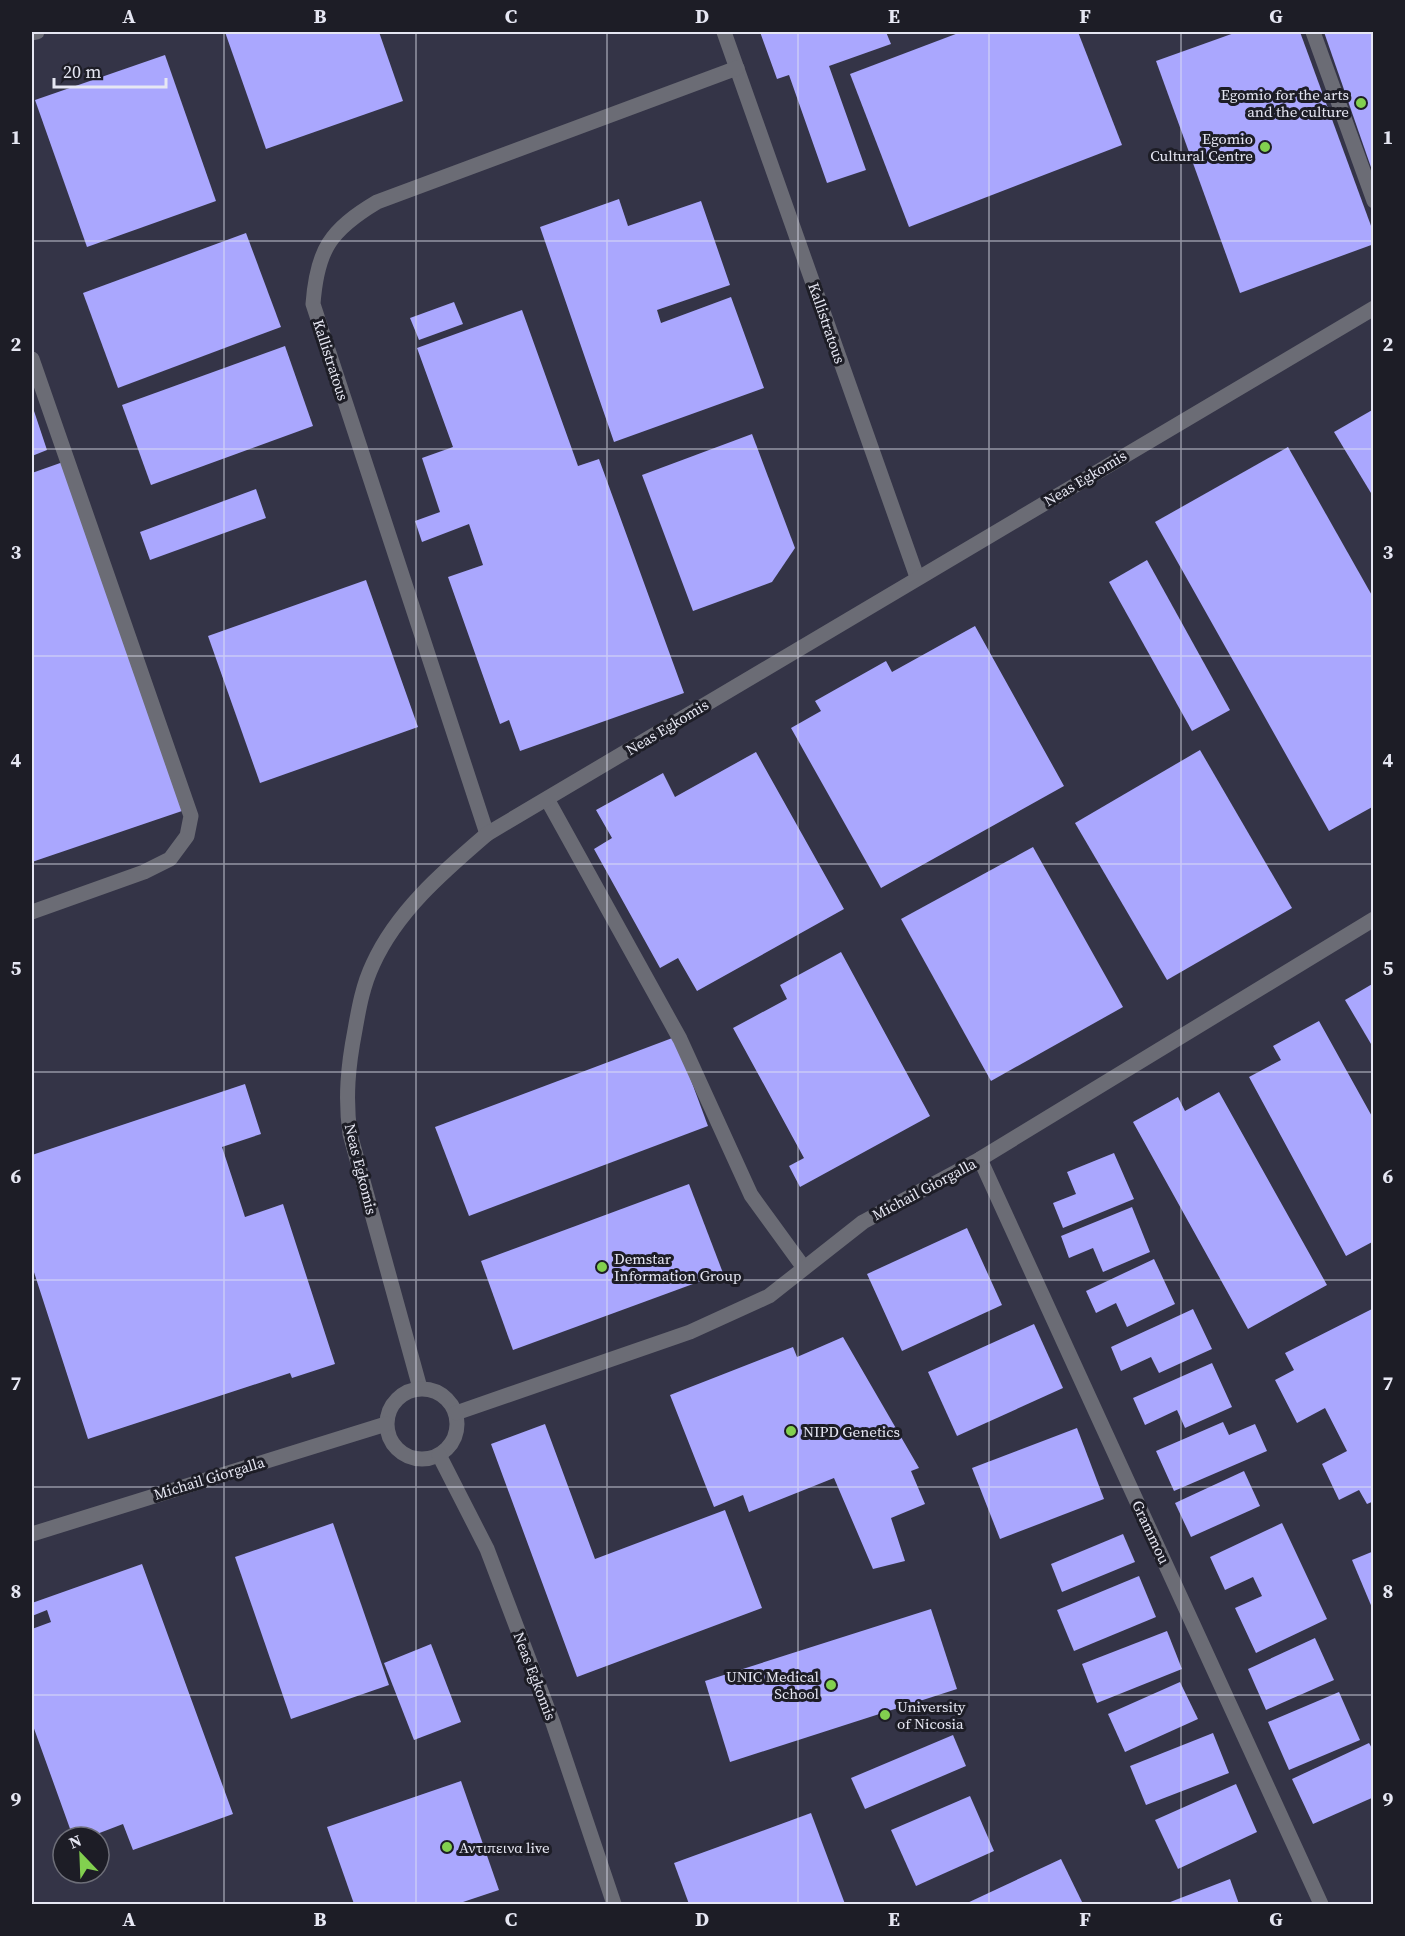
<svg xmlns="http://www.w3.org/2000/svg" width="1405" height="1936" viewBox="0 0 1405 1936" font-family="'Source Serif 4',serif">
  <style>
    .building { fill: #aaa7fe }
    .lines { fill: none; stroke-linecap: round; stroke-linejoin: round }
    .minor { stroke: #6b6c75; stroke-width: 15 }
    .grid { fill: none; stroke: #e6e7f3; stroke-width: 1.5; stroke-opacity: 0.55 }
    .poi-dot { fill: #82d04f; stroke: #1d1d26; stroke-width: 2 }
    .labels { text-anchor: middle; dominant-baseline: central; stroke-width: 6; stroke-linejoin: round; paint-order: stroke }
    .poi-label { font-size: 15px; fill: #e6e7f3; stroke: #1d1d26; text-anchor: start }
    .street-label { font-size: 15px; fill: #e6e7f3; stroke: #1d1d26 }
    .neatline { fill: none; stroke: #e6e7f3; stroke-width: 2 }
    .grid-label { font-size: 20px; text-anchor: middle; font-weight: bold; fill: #e6e7f3 }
  </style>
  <rect width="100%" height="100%" fill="#343447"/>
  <g class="building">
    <polygon points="225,32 379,32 403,101 266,149"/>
    <polygon points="760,32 886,32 891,44 829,66 866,170 827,183 789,75 777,79"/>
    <polygon points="961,32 1078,32 1122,145 909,227 850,74"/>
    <polygon points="1237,32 1300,32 1374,234 1374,244 1240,293 1156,61"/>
    <polygon points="1324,32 1374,32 1374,173 1373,173"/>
    <polygon points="165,55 216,201 87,247 35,100"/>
    <polygon points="619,199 628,226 701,201 730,285 657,310 661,323 731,297 764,388 614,442 540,227"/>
    <polygon points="246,233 281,327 118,388 83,293"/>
    <polygon points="454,302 463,324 419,340 410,318"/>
    <polygon points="522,310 578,466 599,459 684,693 520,751 509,720 500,724 448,577 483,565 469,524 422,542 415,521 440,512 422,458 453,447 417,348"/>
    <polygon points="285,346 313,426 151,485 122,405"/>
    <polygon points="32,405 47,450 32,456"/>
    <polygon points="1374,409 1374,498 1334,432"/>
    <polygon points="752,434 795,548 772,582 693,611 642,475"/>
    <polygon points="1288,447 1374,599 1374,806 1329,831 1155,522"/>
    <polygon points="63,462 182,811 32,862 32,473"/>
    <polygon points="256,489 266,518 150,560 140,532"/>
    <polygon points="1147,560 1230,710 1192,731 1109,582"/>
    <polygon points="366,580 418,727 260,783 208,636"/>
    <polygon points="975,626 1064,786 881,888 791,728 821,711 815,701 886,661 892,672"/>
    <polygon points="1200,750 1292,908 1167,980 1075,823"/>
    <polygon points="756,752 844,909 697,991 678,958 660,968 594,849 612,838 596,810 663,773 675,797"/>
    <polygon points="1033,847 1123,1007 991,1081 901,919"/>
    <polygon points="841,952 930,1116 800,1187 789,1166 804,1158 733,1028 787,999 780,985"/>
    <polygon points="1374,983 1374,1049 1345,1000"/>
    <polygon points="1319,1021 1374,1120 1374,1241 1346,1256 1249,1077 1281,1060 1273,1046"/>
    <polygon points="675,1037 708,1126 469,1216 435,1127"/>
    <polygon points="245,1084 261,1134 222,1147 245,1217 283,1204 335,1364 292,1378 290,1373 88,1439 32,1266 32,1155"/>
    <polygon points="1219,1092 1327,1285 1248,1329 1133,1122 1178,1097 1185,1111"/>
    <polygon points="1114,1153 1134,1199 1063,1228 1053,1203 1076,1194 1067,1172"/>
    <polygon points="689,1184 723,1273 513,1350 481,1261"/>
    <polygon points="1132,1207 1150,1252 1103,1272 1093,1248 1069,1258 1061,1236"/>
    <polygon points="967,1228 1002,1305 902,1351 867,1274"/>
    <polygon points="1154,1259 1175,1304 1127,1327 1116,1303 1096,1313 1086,1291"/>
    <polygon points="1374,1308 1374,1501 1367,1504 1359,1490 1339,1500 1322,1464 1347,1451 1325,1408 1297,1423 1275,1380 1294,1370 1285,1353"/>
    <polygon points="1193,1309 1212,1349 1159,1373 1151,1357 1121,1371 1111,1347"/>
    <polygon points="1034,1324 1063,1388 957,1436 928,1372"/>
    <polygon points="843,1337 919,1468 911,1471 925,1504 891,1518 905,1561 873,1569 834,1478 749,1512 743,1495 714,1507 670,1395 793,1347 797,1357"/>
    <polygon points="1212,1363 1232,1407 1185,1428 1177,1410 1145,1425 1133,1398"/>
    <polygon points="1223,1422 1229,1435 1255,1424 1267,1451 1174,1491 1156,1451"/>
    <polygon points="545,1424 595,1559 725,1510 762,1608 577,1677 491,1444"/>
    <polygon points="1077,1428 1104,1499 1000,1539 972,1468"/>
    <polygon points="1244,1471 1260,1506 1191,1537 1175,1503"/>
    <polygon points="333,1523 389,1685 291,1719 235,1557"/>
    <polygon points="1282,1523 1327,1619 1256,1653 1235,1608 1262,1596 1253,1577 1225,1590 1210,1557"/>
    <polygon points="1123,1534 1135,1562 1062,1592 1051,1564"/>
    <polygon points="1374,1551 1374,1610 1373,1610 1352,1560"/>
    <polygon points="142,1564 233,1814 133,1850 123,1824 89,1837 73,1837 32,1723 32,1629 51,1622 47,1610 32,1616 32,1603"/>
    <polygon points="1139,1576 1156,1617 1074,1651 1057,1610"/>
    <polygon points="931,1609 957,1689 730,1762 705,1681"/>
    <polygon points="1167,1631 1182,1669 1097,1703 1082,1664"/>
    <polygon points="1315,1638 1334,1680 1266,1710 1248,1669"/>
    <polygon points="431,1644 461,1722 414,1740 384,1663"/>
    <polygon points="1180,1682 1198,1719 1125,1752 1108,1714"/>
    <polygon points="1339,1692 1360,1740 1289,1770 1268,1722"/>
    <polygon points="1213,1733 1229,1773 1146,1805 1130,1766"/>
    <polygon points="953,1735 966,1766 865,1809 851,1778"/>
    <polygon points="1369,1743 1374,1752 1374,1797 1313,1824 1292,1779"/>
    <polygon points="461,1781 499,1890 457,1904 354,1904 327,1827"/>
    <polygon points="1236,1784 1257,1832 1178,1869 1155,1820"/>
    <polygon points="970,1796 994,1851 916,1886 891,1830"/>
    <polygon points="811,1813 845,1904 689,1904 674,1863"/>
    <polygon points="1061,1859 1083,1904 965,1904"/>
    <polygon points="1230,1879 1239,1904 1165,1904"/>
  </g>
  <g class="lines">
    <g class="minor">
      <polyline points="724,32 917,577"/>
      <polyline points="1313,32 1374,201"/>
      <polyline points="32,33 37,32"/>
      <polyline points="32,359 191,816 187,836 170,859 144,872 32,912"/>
      <polyline points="547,799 680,1039 751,1195 804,1268"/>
      <path d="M487,834L313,304C317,250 330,230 377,202L737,68"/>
      <polyline points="980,1159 1321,1904"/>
      <path d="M420,1388L350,1134C345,1098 348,1066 355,1030C359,1007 363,985 373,964C397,911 444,871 487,834L1374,308"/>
      <circle cx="422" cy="1424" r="35"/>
      <polyline points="456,1413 690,1332 769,1296 863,1222 980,1159 1374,919"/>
      <polyline points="439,1455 487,1549 553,1723 614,1904"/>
      <polyline points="32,1534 386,1424"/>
    </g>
  </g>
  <path class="grid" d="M224,32V1904M416,32V1904M607,32V1904M798,32V1904M989,32V1904M1181,32V1904M32,241H1374M32,449H1374M32,656H1374M32,864H1374M32,1072H1374M32,1280H1374M32,1487H1374M32,1695H1374"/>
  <g class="poi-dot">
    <circle cx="1361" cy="103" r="6"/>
    <circle cx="1265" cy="147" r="6"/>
    <circle cx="602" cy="1267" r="6"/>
    <circle cx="791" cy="1431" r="6"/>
    <circle cx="831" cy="1685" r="6"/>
    <circle cx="885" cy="1715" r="6"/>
    <circle cx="447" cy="1847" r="6"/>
  </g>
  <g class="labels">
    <g class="poi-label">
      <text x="1349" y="94" text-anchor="end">Egomio for the arts<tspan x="1349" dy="17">and the culture</tspan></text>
      <text x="1253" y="138" text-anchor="end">Egomio<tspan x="1253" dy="17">Cultural Centre</tspan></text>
      <text x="614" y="1258">Demstar<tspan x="614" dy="17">Information Group</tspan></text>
      <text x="803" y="1431">NIPD Genetics</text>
      <text x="819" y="1676" text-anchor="end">UNIC Medical<tspan x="819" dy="17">School</tspan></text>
      <text x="897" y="1706">University<tspan x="897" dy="17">of Nicosia</tspan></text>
      <text x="459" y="1847">Αντιπεινα live</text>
    </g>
    <g class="street-label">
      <text transform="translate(827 323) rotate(71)">Kallistratous</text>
      <text transform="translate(331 360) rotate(72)">Kallistratous</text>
      <text transform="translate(1085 478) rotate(-31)">Neas Egkomis</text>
      <text transform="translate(667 727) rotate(-31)">Neas Egkomis</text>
      <text transform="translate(361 1169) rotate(76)">Neas Egkomis</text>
      <text transform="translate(924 1189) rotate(-28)">Michail Giorgalla</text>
      <text transform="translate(209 1478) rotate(-17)">Michail Giorgalla</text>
      <text transform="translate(1151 1532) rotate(65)">Grammou</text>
      <text transform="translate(535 1676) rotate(69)">Neas Egkomis</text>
    </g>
  </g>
  <rect width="1405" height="1936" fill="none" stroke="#1d1d26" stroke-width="66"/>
  <g transform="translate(81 1855) rotate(337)"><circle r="28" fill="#1d1d26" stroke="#6d6e78" stroke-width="1.5"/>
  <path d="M0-4.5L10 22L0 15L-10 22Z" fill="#82d04f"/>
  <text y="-9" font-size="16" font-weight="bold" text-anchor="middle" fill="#e6e7f3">N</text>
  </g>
  <path d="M54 78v9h112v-9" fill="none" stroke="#e6e7f3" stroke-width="3"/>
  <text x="63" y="78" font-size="18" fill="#e6e7f3" stroke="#1d1d26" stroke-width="4.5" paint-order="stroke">20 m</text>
  <rect x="33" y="33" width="1339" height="1870" class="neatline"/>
  <g class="grid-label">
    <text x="129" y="23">A</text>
    <text x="320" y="23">B</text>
    <text x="511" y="23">C</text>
    <text x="702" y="23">D</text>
    <text x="894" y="23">E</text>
    <text x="1085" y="23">F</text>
    <text x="1276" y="23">G</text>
    <text x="16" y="144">1</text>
    <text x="1388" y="144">1</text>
    <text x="16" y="351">2</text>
    <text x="1388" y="351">2</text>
    <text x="16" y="559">3</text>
    <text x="1388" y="559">3</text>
    <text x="16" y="767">4</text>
    <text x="1388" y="767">4</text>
    <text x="16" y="975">5</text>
    <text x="1388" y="975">5</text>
    <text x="16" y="1183">6</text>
    <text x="1388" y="1183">6</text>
    <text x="16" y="1390">7</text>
    <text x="1388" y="1390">7</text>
    <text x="16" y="1598">8</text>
    <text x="1388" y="1598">8</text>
    <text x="16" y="1806">9</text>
    <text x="1388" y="1806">9</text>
    <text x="129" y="1926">A</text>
    <text x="320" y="1926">B</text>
    <text x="511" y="1926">C</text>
    <text x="702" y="1926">D</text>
    <text x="894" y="1926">E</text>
    <text x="1085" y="1926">F</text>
    <text x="1276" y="1926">G</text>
  </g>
</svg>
